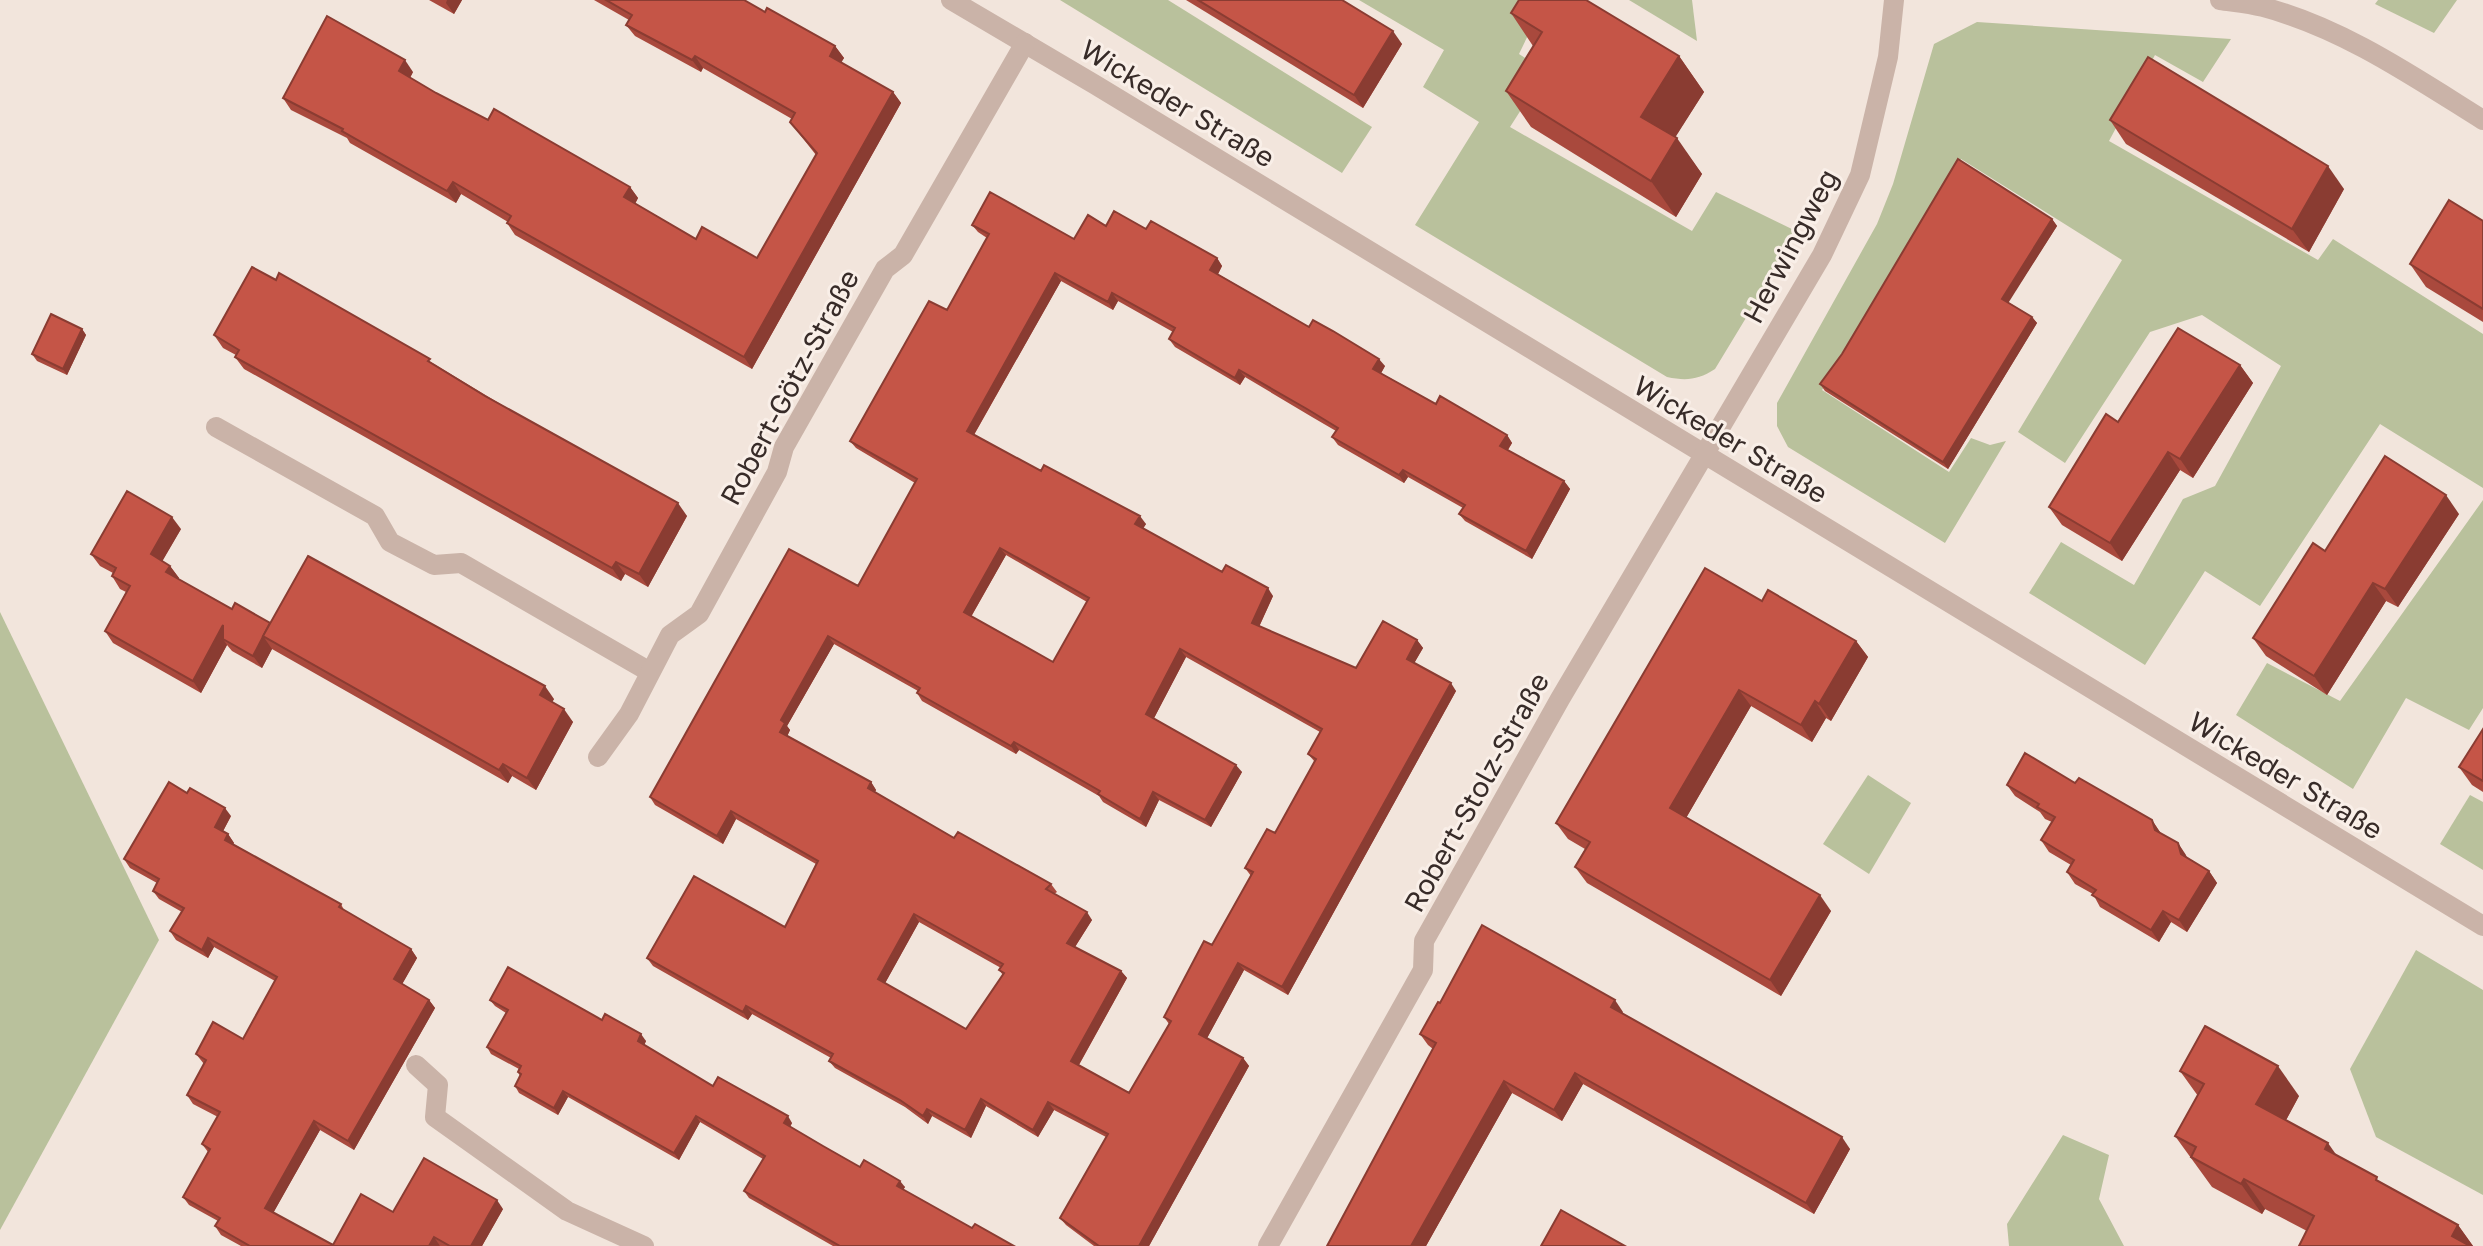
<svg xmlns="http://www.w3.org/2000/svg" width="2483" height="1246" viewBox="0 0 2483 1246" font-family="'Golos Text',sans-serif">
  <style>
    .green { fill: #b9c19c }
    .lines { fill: none; stroke-linecap: round; stroke-linejoin: round }
    .minor { stroke: #cab3a8; stroke-width: 20 }
    .wall { fill: #a9493d; fill-rule: evenodd }
    .shaded-wall { fill: #8a3c32 }
    .building { fill: #c55547; stroke: #8a3c32; stroke-width: 2; fill-rule: evenodd }
    .labels { text-anchor: middle; dominant-baseline: central; stroke-width: 6; stroke-linejoin: round; paint-order: stroke }
    .street-label { font-size: 28px; fill: #372b28; stroke: #f9efe8 }
  </style>
  <rect width="100%" height="100%" fill="#f2e5dc"/>
  <g class="green">
    <polygon points="1060,0 1168,0 1372,127 1342,173"/>
    <path d="M1359,0H1545L1519,54L1546,71L1510,127L1692,231L1716,192L1798,232L1715,369C1698,380 1686,381 1667,377L1415,225L1479,122L1423,87L1444,50Z"/>
    <polygon points="1629,0 1692,0 1697,41"/>
    <polygon points="2378,0 2457,0 2434,33 2375,4"/>
    <polygon points="1977,22 2231,39 2203,82 2155,55 2109,141 2318,260 2333,239 2483,334 2483,488 2380,424 2260,606 2205,571 2145,665 2029,593 2061,542 2134,585 2183,499 2215,486 2281,366 2202,315 2150,332 2065,463 2018,432 2122,260 1961,159 1858,334 1822,390 1949,472 1971,438 1990,445 2006,441 1945,543 1788,447 1777,426 1777,403 1877,224 1893,184 1934,44"/>
    <polygon points="2483,500 2483,708 2469,730 2406,698 2353,789 2236,715 2267,663 2340,701"/>
    <polygon points="0,612 159,940 0,1230"/>
    <polygon points="1868,775 1911,803 1869,874 1823,844"/>
    <polygon points="2470,795 2483,802 2483,870 2440,844"/>
    <polygon points="2416,950 2483,990 2483,1195 2376,1137 2350,1069"/>
    <polygon points="2063,1135 2109,1155 2099,1199 2124,1246 2009,1246 2007,1224"/>
  </g>
  <g class="lines">
    <g class="minor">
      <polyline points="951,0 1094,84 2483,926"/>
      <path d="M2220,0C2234,2 2249,3 2263,7C2343,28 2414,77 2483,120"/>
      <polyline points="216,427 375,516 390,542 434,565 461,563 650,672"/>
      <polyline points="598,757 629,714 670,635 699,614 777,472 784,447 885,269 903,255 1025,43"/>
      <polyline points="416,1065 438,1085 435,1117 567,1211 644,1246"/>
      <polyline points="1268,1246 1423,970 1424,941 1560,699 1822,255 1860,175 1888,57 1894,0"/>
    </g>
  </g>
  <g class="wall">
    <polygon points="429,0 462,0 454,14"/>
    <polygon points="594,0 744,0 765,12 835,46 844,58 841,62 893,92 901,103 752,369 515,235 507,223 508,222 461,194 456,203 350,143 347,138 291,110 283,98 413,72 410,78 436,93 488,120 630,187 638,198 635,204 696,239 757,258 816,155 790,122 792,119 703,68 701,72 635,36 626,25 629,20"/>
    <polygon points="1186,0 1342,0 1402,44 1363,108"/>
    <polygon points="1511,13 1679,56 1704,92 1675,137 1702,174 1676,217 1531,127 1506,91 1533,46"/>
    <polygon points="2110,120 2344,189 2309,252 2126,144"/>
    <polygon points="2052,219 2057,226 2008,302 2032,317 2037,323 1948,469 1825,391 1820,384"/>
    <polygon points="2483,221 2483,322 2426,287 2410,264"/>
    <path d="M972,225L1074,239L1106,226L1146,229L1217,258L1222,266L1218,274L1309,327L1385,366L1381,373L1436,404L1507,435L1512,443L1508,450L1564,481L1570,489L1532,559L1465,521L1459,514L1463,508L1408,477L1404,483L1338,445L1332,437L1336,431L1312,417L1245,377L1240,385L1175,347L1169,339L1173,332L1118,301L1113,310L1061,281L974,435L1041,471L1146,524L1143,528L1222,572L1273,596L1259,627L1356,668L1417,640L1423,648L1414,663L1456,691L1288,995L1244,970L1207,1038L1243,1058L1249,1066L1149,1246H1094L1066,1225L1060,1218L1106,1137L1054,1110L1038,1137L986,1106L971,1138L932,1116L928,1124L905,1107L835,1068L829,1061L831,1058L752,1014L748,1020L653,966L647,958L785,927L816,864L736,819L723,844L655,805L650,797L858,586L915,483L856,448L850,441L947,310L987,238L978,232ZM1006,555L1087,602L1053,662L971,617ZM834,644L918,691L917,693L922,701L1016,754L1019,750L1099,796L1103,802L1146,827L1159,800L1211,827L1242,772L1154,718L1186,657L1320,732L1308,754L1315,762L1275,833L1245,868L1251,876L1212,945L1164,1017L1169,1024L1129,1093L1079,1065L1127,978L1121,971L1075,947L1092,920L1054,894L1057,892L1051,884L954,838L875,792L876,790L871,782L787,736L790,730L787,726ZM919,922L1001,968L999,970L1003,975L966,1029L885,983Z"/>
    <polygon points="276,280 434,364 687,516 648,587 625,574 621,581 244,369 235,357 236,355 223,348 214,335"/>
    <polygon points="82,329 86,335 67,375 37,361 32,354"/>
    <polygon points="2240,365 2253,383 2193,478 2180,470 2122,561 2062,525 2049,507 2118,422"/>
    <polygon points="2459,514 2398,607 2386,601 2327,695 2266,656 2253,638 2325,551"/>
    <polygon points="181,529 162,561 170,566 179,578 178,579 232,609 271,623 554,699 552,702 573,722 536,790 512,776 508,783 272,649 262,668 232,651 227,645 201,693 113,643 105,631 126,592 120,589 112,576 113,573 100,566 91,554"/>
    <polygon points="1762,601 1856,641 1868,657 1831,721 1826,718 1812,742 1751,706 1686,818 1831,911 1781,996 1587,883 1575,867 1585,849 1568,839 1556,823"/>
    <polygon points="2483,729 2483,792 2472,785 2459,767"/>
    <polygon points="2075,783 2152,820 2161,834 2178,843 2187,858 2209,871 2217,883 2187,932 2171,922 2159,942 2100,907 2093,894 2075,884 2067,872 2071,865 2049,852 2041,840 2052,822 2045,819 2040,812 2015,796 2007,785"/>
    <polygon points="231,816 223,831 228,834 234,843 233,844 341,904 344,910 411,949 417,958 402,984 429,1000 435,1008 354,1150 320,1130 273,1213 333,1245 393,1212 503,1209 482,1246 241,1246 221,1235 215,1226 218,1221 189,1205 183,1197 208,1152 202,1144 218,1117 193,1104 187,1095 204,1064 196,1054 243,1039 275,981 214,947 208,958 176,940 170,931 182,912 159,899 153,891 157,883 130,868 124,859"/>
    <polygon points="490,1000 602,1020 646,1041 644,1045 713,1086 792,1123 790,1127 860,1167 905,1187 903,1190 972,1228 1014,1246 833,1246 749,1198 744,1191 763,1159 700,1122 679,1160 568,1097 558,1115 519,1093 515,1086 520,1076 518,1072 519,1069 491,1054 487,1047 506,1013 495,1006"/>
    <polygon points="1440,1003 1623,1012 1622,1013 1850,1149 1814,1214 1583,1084 1562,1121 1512,1093 1426,1246 1327,1246 1433,1049 1428,1045 1420,1034"/>
    <polygon points="2180,1071 2299,1096 2286,1120 2336,1155 2382,1183 2458,1225 2473,1246 2299,1246 2307,1231 2265,1209 2262,1214 2212,1187 2175,1136 2198,1096"/>
  </g>
  <g class="shaded-wall">
    <polygon points="447,0 462,0 454,14 446,3"/>
    <polygon points="1393,31 1402,44 1363,108 1354,95"/>
    <polygon points="835,46 844,58 838,68 830,56"/>
    <polygon points="695,56 703,68 701,72 692,60"/>
    <polygon points="1679,56 1704,92 1666,152 1641,117"/>
    <polygon points="405,60 413,72 407,83 399,71"/>
    <polygon points="893,92 901,103 752,369 744,357"/>
    <polygon points="1677,138 1702,174 1676,217 1651,181"/>
    <polygon points="2328,166 2344,189 2309,252 2292,229"/>
    <polygon points="453,182 461,194 456,203 447,191"/>
    <polygon points="630,187 638,198 632,209 624,197"/>
    <polygon points="2052,219 2057,226 2007,305 2002,299"/>
    <polygon points="1217,258 1222,266 1216,278 1210,270"/>
    <polygon points="1055,273 1061,281 972,438 967,431"/>
    <polygon points="1112,293 1118,301 1113,310 1108,302"/>
    <polygon points="2032,317 2037,323 1948,469 1943,462"/>
    <polygon points="82,329 86,335 67,375 63,369"/>
    <polygon points="1379,359 1385,366 1379,377 1373,369"/>
    <polygon points="2240,365 2253,383 2193,478 2180,459"/>
    <polygon points="1239,370 1245,377 1240,385 1235,378"/>
    <polygon points="1507,435 1512,443 1505,454 1500,446"/>
    <polygon points="2168,452 2180,470 2122,561 2110,543"/>
    <polygon points="1403,470 1408,477 1404,483 1399,475"/>
    <polygon points="1564,481 1570,489 1532,559 1526,551"/>
    <polygon points="2446,495 2459,514 2398,607 2385,589"/>
    <polygon points="678,503 687,516 648,587 639,574"/>
    <polygon points="1140,516 1146,524 1141,532 1135,524"/>
    <polygon points="172,517 181,529 159,567 151,554"/>
    <polygon points="1000,548 1006,555 969,620 964,612"/>
    <polygon points="616,562 625,574 621,581 612,568"/>
    <polygon points="170,566 179,578 175,585 166,572"/>
    <polygon points="2373,583 2386,601 2327,695 2314,676"/>
    <polygon points="1268,588 1273,596 1257,631 1252,623"/>
    <polygon points="270,623 263,636 272,649 262,668 253,656"/>
    <polygon points="223,625 223,639 227,645 201,693 193,681"/>
    <polygon points="828,636 834,644 787,726 790,730 786,739 780,732 781,720"/>
    <polygon points="1417,640 1423,648 1412,667 1407,659"/>
    <polygon points="1856,641 1868,657 1831,721 1819,704"/>
    <polygon points="1180,649 1186,657 1152,722 1146,714"/>
    <polygon points="1451,683 1456,691 1288,995 1282,987"/>
    <polygon points="545,686 554,699 549,708 540,695"/>
    <polygon points="1739,690 1751,706 1682,825 1670,808"/>
    <polygon points="1815,701 1826,718 1812,742 1801,725"/>
    <polygon points="564,709 573,722 536,790 527,778"/>
    <polygon points="1014,742 1019,750 1016,754 1011,746"/>
    <polygon points="503,764 512,776 508,783 499,770"/>
    <polygon points="1236,765 1242,772 1211,827 1205,820"/>
    <polygon points="871,782 876,790 873,795 868,788"/>
    <polygon points="1153,792 1159,800 1146,827 1140,819"/>
    <polygon points="225,808 231,816 221,835 215,827"/>
    <polygon points="731,811 736,819 723,844 717,836"/>
    <polygon points="2152,820 2160,832 2163,842 2155,830"/>
    <polygon points="228,834 234,843 231,848 225,840"/>
    <polygon points="2178,843 2186,855 2189,866 2181,854"/>
    <polygon points="2209,871 2217,883 2187,932 2179,920"/>
    <polygon points="1820,895 1831,911 1781,996 1770,980"/>
    <polygon points="2163,911 2171,922 2159,942 2151,930"/>
    <polygon points="1087,912 1092,920 1073,950 1067,943"/>
    <polygon points="914,914 919,922 883,987 878,979"/>
    <polygon points="208,938 214,947 208,958 202,950"/>
    <polygon points="411,949 417,958 400,988 394,979"/>
    <polygon points="1238,963 1244,970 1205,1042 1199,1034"/>
    <polygon points="1121,971 1127,978 1077,1068 1071,1061"/>
    <polygon points="429,1000 435,1008 354,1150 348,1141"/>
    <polygon points="1615,1000 1623,1012 1619,1018 1611,1007"/>
    <polygon points="746,1006 752,1014 748,1020 743,1012"/>
    <polygon points="641,1034 646,1041 643,1048 638,1041"/>
    <polygon points="1243,1058 1249,1066 1149,1246 1139,1246"/>
    <polygon points="2278,1066 2299,1096 2278,1135 2256,1104"/>
    <polygon points="1575,1073 1583,1084 1562,1121 1554,1110"/>
    <polygon points="1504,1081 1512,1093 1426,1246 1411,1246"/>
    <polygon points="563,1091 568,1097 558,1115 554,1108"/>
    <polygon points="981,1099 986,1106 971,1138 965,1130"/>
    <polygon points="1048,1102 1054,1110 1038,1137 1033,1130"/>
    <polygon points="927,1109 932,1116 928,1124 923,1116"/>
    <polygon points="696,1116 700,1122 679,1160 674,1153"/>
    <polygon points="788,1116 792,1123 788,1130 784,1123"/>
    <polygon points="314,1121 320,1130 271,1217 265,1208"/>
    <polygon points="1842,1137 1850,1149 1814,1214 1806,1203"/>
    <polygon points="2328,1143 2349,1173 2325,1149"/>
    <polygon points="2244,1179 2265,1209 2262,1214 2241,1184"/>
    <polygon points="900,1181 905,1187 901,1193 897,1186"/>
    <polygon points="497,1200 503,1209 482,1246 471,1246"/>
    <polygon points="2458,1225 2473,1246 2459,1246 2452,1236"/>
    <polygon points="434,1237 440,1246 429,1246"/>
  </g>
  <g class="building">
    <polygon points="606,0 744,0 765,12 767,8 835,46 830,56 893,92 744,357 507,223 511,216 453,182 447,191 342,131 343,129 283,98 327,16 405,60 399,71 436,93 488,120 494,109 630,187 624,197 696,239 702,227 757,258 817,153 790,122 795,113 695,56 692,60 626,25 632,15"/>
    <polygon points="1198,0 1342,0 1393,31 1354,95"/>
    <polygon points="1519,0 1586,0 1679,56 1641,117 1677,138 1651,181 1506,91 1542,32 1511,13"/>
    <polygon points="2148,57 2328,166 2292,229 2110,120"/>
    <polygon points="1958,159 2052,219 2002,299 2032,317 1943,462 1820,384 1842,354"/>
    <path d="M990,192L1074,239L1088,215L1106,226L1114,211L1146,229L1151,221L1217,258L1210,270L1309,327L1313,320L1333,331L1379,359L1373,369L1436,404L1440,396L1507,435L1500,446L1564,481L1526,551L1459,514L1465,505L1403,470L1399,475L1332,437L1338,428L1307,409L1239,370L1235,378L1169,339L1175,328L1112,293L1108,302L1055,273L967,431L1041,471L1044,465L1140,516L1135,524L1222,572L1226,565L1268,588L1252,623L1356,668L1383,621L1417,640L1407,659L1451,683L1282,987L1238,963L1199,1034L1243,1058L1139,1246H1099L1060,1218L1108,1134L1048,1102L1033,1130L981,1099L965,1130L927,1109L923,1116L900,1100L829,1061L833,1054L746,1006L743,1012L647,958L694,876L785,927L818,861L731,811L717,836L650,797L789,549L858,586L917,479L850,441L929,301L947,310L989,234L972,225ZM1000,548L1089,598L1053,662L964,612ZM828,636L920,688L917,693L1011,746L1014,742L1100,791L1098,794L1140,819L1153,792L1205,820L1236,765L1146,714L1180,649L1322,729L1308,754L1316,759L1275,833L1267,829L1245,868L1253,872L1212,945L1204,941L1164,1017L1171,1021L1129,1093L1071,1061L1121,971L1067,943L1087,912L1046,889L1051,884L958,832L954,838L868,788L871,782L780,732L785,723L781,720ZM914,914L1003,964L999,970L1004,973L966,1029L878,979Z"/>
    <polygon points="2449,200 2483,221 2483,309 2410,264"/>
    <polygon points="252,267 276,280 279,273 430,359 428,361 485,396 678,503 639,574 616,562 612,568 235,357 239,350 214,335"/>
    <polygon points="51,314 82,329 63,369 32,354"/>
    <polygon points="2178,328 2240,365 2180,459 2168,452 2110,543 2049,507 2106,414 2118,422"/>
    <polygon points="2385,456 2446,495 2385,589 2373,583 2314,676 2253,638 2313,543 2325,551"/>
    <polygon points="127,491 172,517 151,554 170,566 166,572 232,609 235,603 270,623 253,656 223,639 223,625 193,681 105,631 130,586 112,576 116,568 91,554"/>
    <polygon points="308,556 545,686 540,695 564,709 527,778 503,764 499,770 263,636"/>
    <polygon points="1705,568 1762,601 1768,590 1856,641 1819,704 1815,701 1801,725 1739,690 1670,808 1820,895 1770,980 1575,867 1590,842 1556,823"/>
    <polygon points="2483,729 2483,781 2459,767"/>
    <polygon points="2025,753 2075,783 2079,778 2152,820 2155,830 2178,843 2181,854 2209,871 2179,920 2163,911 2151,930 2092,895 2096,890 2067,872 2074,860 2041,840 2055,817 2037,807 2039,804 2007,785"/>
    <polygon points="169,782 187,793 190,788 225,808 215,827 228,834 225,840 341,904 339,907 411,949 394,979 429,1000 348,1141 314,1121 265,1208 333,1245 361,1194 393,1212 424,1158 497,1200 471,1246 450,1246 434,1237 429,1246 250,1246 215,1226 220,1218 183,1197 210,1149 202,1144 220,1112 187,1095 206,1060 196,1054 213,1022 243,1039 277,977 208,938 202,950 170,931 184,908 153,891 159,879 124,859"/>
    <polygon points="1482,925 1615,1000 1611,1007 1842,1137 1806,1203 1575,1073 1554,1110 1504,1081 1411,1246 1327,1246 1436,1043 1420,1034 1438,1002 1440,1003"/>
    <polygon points="508,967 602,1020 605,1014 641,1034 638,1041 713,1086 718,1077 788,1116 784,1123 823,1146 860,1167 864,1160 900,1181 897,1186 972,1228 975,1224 1014,1246 840,1246 744,1191 765,1156 696,1116 674,1153 563,1091 554,1108 515,1086 521,1074 518,1072 521,1066 487,1047 508,1010 490,1000"/>
    <polygon points="2205,1026 2278,1066 2256,1104 2328,1143 2325,1149 2377,1177 2376,1180 2458,1225 2452,1236 2470,1246 2299,1246 2314,1216 2244,1179 2241,1184 2191,1157 2196,1147 2175,1136 2204,1084 2180,1071"/>
    <polygon points="1561,1210 1625,1246 1541,1246"/>
  </g>
  <g class="labels">
    <g class="street-label">
      <text transform="translate(1178 103) rotate(31)">Wickeder Straße</text>
      <text transform="translate(1790 246) rotate(-62)">Herwingweg</text>
      <text transform="translate(789 387) rotate(-62)">Robert-Götz-Straße</text>
      <text transform="translate(1731 439) rotate(31)">Wickeder Straße</text>
      <text transform="translate(2286 775) rotate(31)">Wickeder Straße</text>
      <text transform="translate(1476 792) rotate(-61)">Robert-Stolz-Straße</text>
    </g>
  </g>
</svg>
